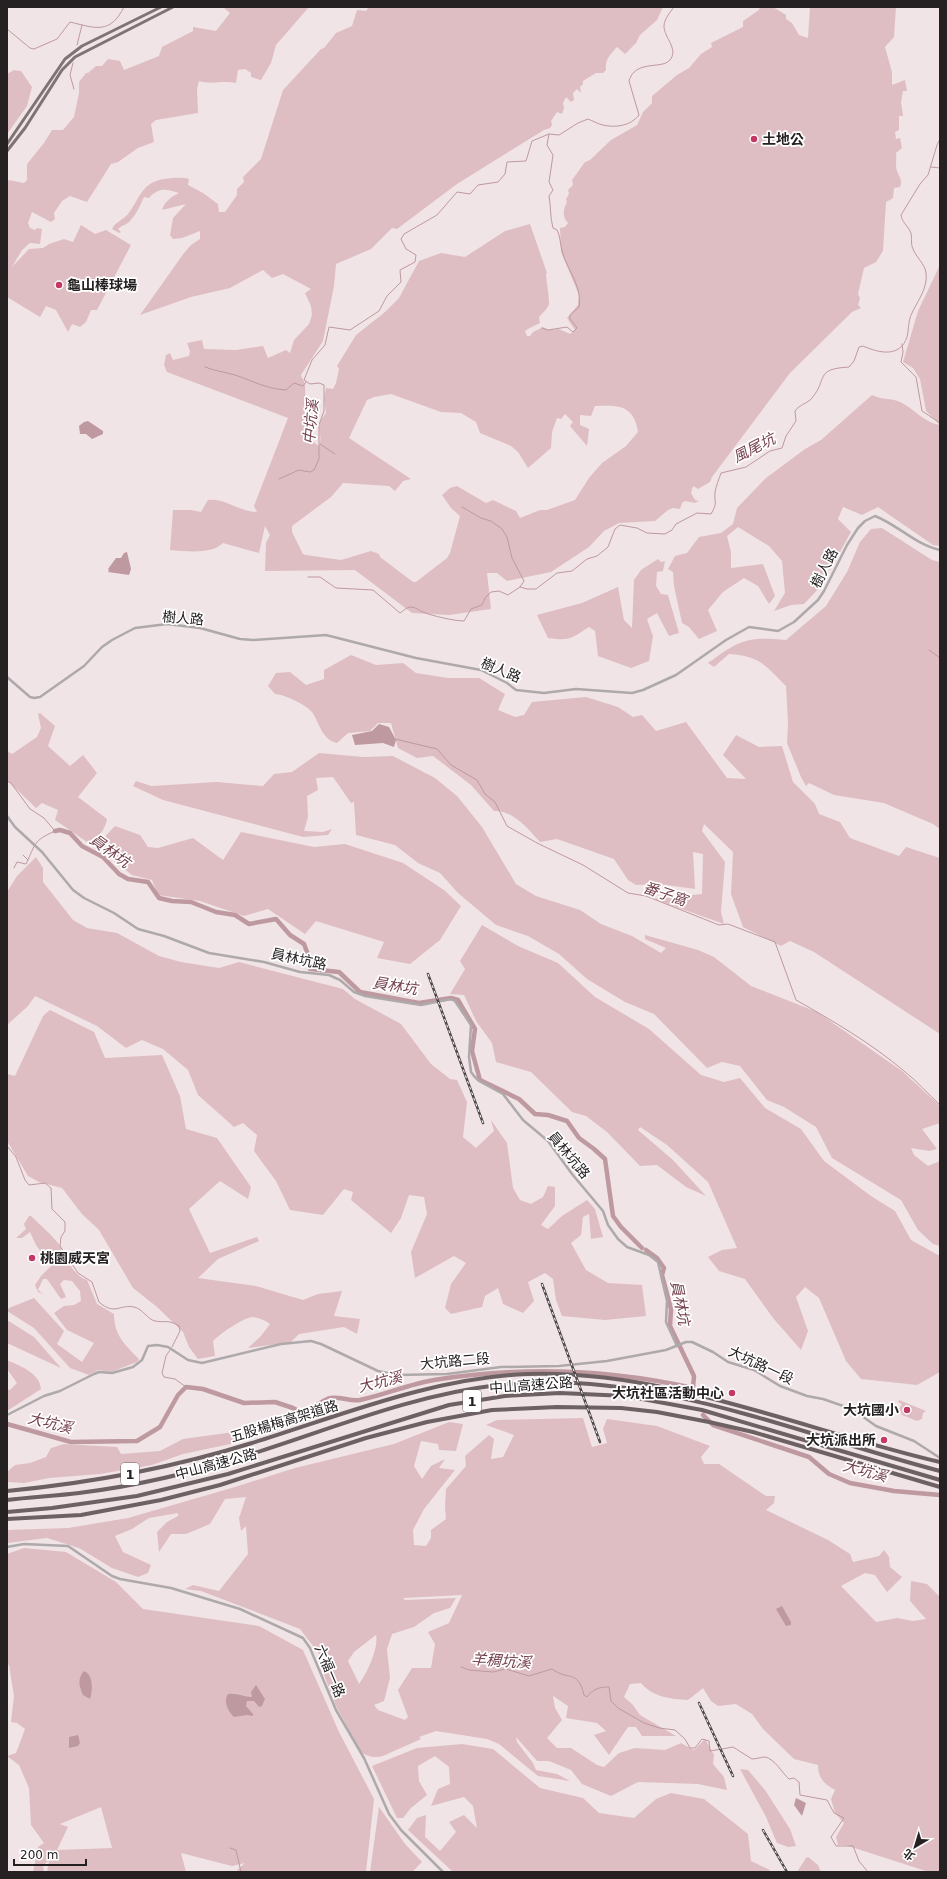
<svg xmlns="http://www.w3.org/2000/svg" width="947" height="1879" viewBox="0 0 947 1879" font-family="'DejaVu Sans','Noto Sans TC',sans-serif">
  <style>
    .green { fill: #debec3; fill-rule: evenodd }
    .water { fill: #be99a0 }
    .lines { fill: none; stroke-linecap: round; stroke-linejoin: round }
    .stream { stroke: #be99a0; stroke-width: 1 }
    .river { stroke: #be99a0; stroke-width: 4.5 }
    .minor { stroke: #aea9aa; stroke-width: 2.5 }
    .major { stroke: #7e7476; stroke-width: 3 }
    .highway { stroke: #6d6163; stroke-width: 4 }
    .rail-casing { stroke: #4e4748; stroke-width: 2.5 }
    .rail { stroke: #fff; stroke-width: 1; stroke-dasharray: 3; stroke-linecap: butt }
    .poi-dot { fill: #c53764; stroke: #fff; stroke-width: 1.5 }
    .labels { text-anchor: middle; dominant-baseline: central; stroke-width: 3.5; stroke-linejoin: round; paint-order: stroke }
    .shield { fill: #fff; stroke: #666364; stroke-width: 1 }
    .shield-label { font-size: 13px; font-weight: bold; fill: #252021 }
    .poi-label { font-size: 14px; font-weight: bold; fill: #252021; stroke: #fff; text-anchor: start }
    .street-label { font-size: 14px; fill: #252021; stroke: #fff }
    .water-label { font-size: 15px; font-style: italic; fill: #75404c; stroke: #fff }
  </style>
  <rect width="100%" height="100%" fill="#f1e4e6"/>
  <g class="green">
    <path d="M223,7H309L276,45L271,63L261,80L251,77V73L245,69L238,70L236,83C223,80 211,85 199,81L197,89L198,113L156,120L151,124L154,142L138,148L118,162L111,164L87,202L70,196L62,201L54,213L55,219L51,222L32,212L28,223L30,228L35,230L37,228L42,229L40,244L30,243L22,250L12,267L29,249L43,248L49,244L64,239L73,242L81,225L95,234L106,230L131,245L97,310H91L86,322L80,327L72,324L68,332L56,310L46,306L40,317L7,297V182L9,180L24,183L27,180V164L44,143L52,130H63L74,117L79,93V82L86,73H88L96,66H102L108,59L120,61L124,70L159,56L162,47L193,31V27L216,31L230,13Z"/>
    <path d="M369,7H663L657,20L640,35L636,43L625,54L617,47C610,55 605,59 606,70L603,73H596L583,81V84L580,87L581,93L577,89L573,93L574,100L571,102L566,97L563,103L564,108L562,114L557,112L551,121L552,125L550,128L544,130L457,184L397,229L392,228L371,249L336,264L334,286L323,341L301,375C302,378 305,382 305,386C307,406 297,434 319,446C324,432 313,429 326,413L324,399L326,388L333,389L336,383L339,369L337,366L356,335L385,312L399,298L419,261L441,253L465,257L505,231L530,224L547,273L546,274C546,278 550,302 549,304C548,308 542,314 539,317L540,323L528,329L525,331L527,336H530L533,332L543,327L549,330L559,329L570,334L575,330L567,318L578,305L579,295L561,252L560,228L565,227L568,223C562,217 563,210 567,202L566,199L569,194L568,190L573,185L572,180L585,162L590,160L611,140L637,125L643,112L652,103V96L677,75L689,68L701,54L712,47L711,43L743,27V21L759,10L760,7H773L786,15V19L792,23L799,35L808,38L810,7H896L894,37L885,47L892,72V85L905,80L907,91H903L901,102L903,116H899V130L895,132L896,139L900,138L902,148L896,153C897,159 895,166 897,171C899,177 903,180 900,187L894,188L893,198L886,202L883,251L876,262L864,268L858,294L860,298L858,305L861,308L852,312L790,373L712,477L710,482L698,489L693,486L691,493L695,500L699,501L695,503L685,501L682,503L680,509L673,508L668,510L655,521L619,523L604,531L589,547L551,572L507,581L497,573H487L491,609L449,615L412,613L355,570L265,571L266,543L270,535L265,526L259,553L223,543C211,555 186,551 170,550L173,510H191L201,512L208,500C225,498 240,512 257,512L254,506L288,418L167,372L164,365L166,355L170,353L173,360L189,356L190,351L187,343L202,340L204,349L236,350L263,346L268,358L286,350L290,353L294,340L309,324L312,315L311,306L305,293L311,289L283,274L272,278L263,270L230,288L191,297L140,315L184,253L191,245L200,239V231L182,238L173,239L170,235L173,218L186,204L162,210C165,201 171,197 179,193C166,189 159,187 149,198L144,197C140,206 136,215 129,222C126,225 122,225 118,229L121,232L119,233L112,229C115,222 123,220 128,214C141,197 141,183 164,179C174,178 180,177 189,179L188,185L203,193L218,204L219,212H225L237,195V189L244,182L243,177L261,159L283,90L321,49L324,48L336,33L352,26L357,10L366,11ZM391,394L441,412L461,413L476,422L480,433L511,446L518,452L528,468L551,448L552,432L557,418L561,419L565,414L573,422L570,426L587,446L589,429L580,425V415L591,416L595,406C617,405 634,404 638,432L626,446L602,463L589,478L575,500L547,510H540L520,518L516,511L493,500L486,503L457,486L450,488L442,495L451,508L460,516L450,553L447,558L416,582H413L380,557L379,554L371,551L341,560L306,555L303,554L292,532V526L331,497L343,483L389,486L395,491L403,481L411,479L349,438L367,400L374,397Z"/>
    <polygon points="14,70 21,71 32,87 27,106 7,134 7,74"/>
    <polygon points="940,265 940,425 926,411 920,379 913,368 903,362 918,311"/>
    <path d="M872,395C881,400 894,398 902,403C915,410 925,423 940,425V546L933,545L878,507L862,515L843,507L838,519L851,532L830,570L824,568L823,584L804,604L791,605L774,611L785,593L782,561L769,546L738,527L727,536L731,552V568L763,564L775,596L769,604L758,586L744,578L723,592L708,610L717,631L699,639L689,627L682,623L674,586L673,572L668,569L675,556L687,553L699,537L721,533L733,524L737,508L766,478L805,449L821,440Z"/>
    <path d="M882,528L932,560L940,562V829L933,824L884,803L834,795L809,783L806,786L801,777L787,743L788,723L786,686C765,665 760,656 729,654L714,667L708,663C739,640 748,636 786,640L826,606L847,572L860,542L871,529Z"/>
    <path d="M658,559L661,562L665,561L663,571L657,572L656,586L661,594L668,595L679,633L669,636L657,613L647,619L653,636L649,661L631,668L598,656L595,631L589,627C570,639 570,641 548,638L537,615L582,603L618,587L624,620L632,628L634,580L641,570Z"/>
    <path d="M351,655L376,665L403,663L416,673L448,678H479L505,694L498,710L515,717L524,715L532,702L586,697L618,707L633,717L642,715L656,731L686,722L727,778L746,779L723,755L736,735L759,747L782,746L793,782L815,804L819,814L840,822L850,838L899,856L906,847L940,858V1034L814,952L790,941L781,946L743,927L731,894L733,852L704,824L702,831L725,862L721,912L724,924L654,899L702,894L703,854L693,852L695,889L659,884L636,885L628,880L614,859L557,839L540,842C528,829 513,810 494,811L471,785L433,756L417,758L398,748L391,723H378L370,731L348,733L337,743C322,740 319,722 312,712C307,705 283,694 275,694L268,686L276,673L290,672L306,685L324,679V670Z"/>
    <path d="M40,713L55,726L48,746L70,766L83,755L97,773L78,797L107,819C105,831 98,838 87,842L55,820L58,810L42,803L36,808L7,780V751L12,754L37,737L41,728L38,714Z"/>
    <polygon points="319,753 363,757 393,756 435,778 457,796 482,827 516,884 536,896 580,910 601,924 632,936 661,953 666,948 645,939 645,935 698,950 714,957 751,986 817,1012 902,1071 940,1106 940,1123 922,1129 937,1149 929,1151 911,1148 914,1155 928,1166 940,1161 940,1246 933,1244 918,1230 901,1200 832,1158 816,1127 784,1107 767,1100 740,1066 722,1062 707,1068 654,1014 625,1002 587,979 559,954 528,936 496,925 458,893 440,873 418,863 395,845 356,835 354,802 351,803 333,777 316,778 318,790 307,796 308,817 304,831 323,832 332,829 328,835 303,837 163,800 133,786 136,781 151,786 217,782 263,786 274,774 292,772"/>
    <polygon points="115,826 140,835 148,847 158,848 193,838 223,860 241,832 314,847 345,844 403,863 444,890 461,906 440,940 410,964 377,958 384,942 316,921 305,934 268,909 244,916 200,901 158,895 152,880 132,875 105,854 94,848"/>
    <polygon points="36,857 43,868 43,882 73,920 87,928 117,933 159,956 181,962 219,968 239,962 343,989 355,999 401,1024 431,1064 450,1079 457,1080 467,1102 463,1137 476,1148 494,1131 491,1120 507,1143 513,1188 520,1200 531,1204 543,1197 548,1186 555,1187 555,1206 541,1225 548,1229 562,1216 587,1200 595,1209 603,1237 591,1239 589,1214 583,1217 581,1235 571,1243 586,1270 608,1283 642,1285 646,1316 605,1320 562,1316 556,1300 553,1279 545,1273 528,1282 534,1301 523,1313 503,1304 498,1288 485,1296 482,1307 451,1314 445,1308 451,1284 466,1263 454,1256 415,1278 411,1252 427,1214 424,1197 409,1195 401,1218 391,1233 351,1200 353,1192 344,1189 323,1215 290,1210 276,1181 254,1151 257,1135 243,1123 234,1127 198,1095 188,1070 163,1049 142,1040 126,1048 97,1026 35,996 28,1006 7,1025 7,892 17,876"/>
    <polygon points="482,925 518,946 558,963 595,997 649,1029 701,1075 724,1082 740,1078 765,1108 801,1129 824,1161 871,1196 895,1211 911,1240 940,1256 940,1372 917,1385 861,1379 846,1361 819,1298 805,1287 796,1297 808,1331 801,1350 773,1318 745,1279 719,1271 708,1257 722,1250 737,1248 708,1182 667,1145 640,1127 638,1130 673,1160 706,1196 686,1187 657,1165 640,1166 607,1132 586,1116 572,1112 531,1072 496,1062 492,1043 476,1021 464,995 450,994 465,969 460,961"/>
    <path d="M50,1010L94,1032L105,1058L162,1055L180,1096L186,1129L217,1138L251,1187L248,1199L220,1181L189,1209L210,1253L257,1237L259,1241L218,1259L198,1278L256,1286L303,1300L318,1294L342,1291L334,1316L360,1319L357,1334L344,1327L299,1334L291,1342L248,1348L261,1336L270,1324C265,1320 260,1318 253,1317C244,1317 220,1334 213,1341L215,1356L198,1359L189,1347L183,1332L157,1307L133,1288L99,1230L82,1214L62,1188L39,1182L28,1176L7,1141V1074L15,1076L43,1016Z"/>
    <path d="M29,1216H31C39,1224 50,1233 57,1242C67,1255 70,1274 87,1280L97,1304L114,1314C114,1335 125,1345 139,1359L137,1362L111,1372L98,1370L89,1375L70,1368L34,1328L7,1311L9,1308L34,1298L64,1331L57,1344L82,1362L94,1343L67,1330L54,1313L64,1306L74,1305L81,1301L80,1291L72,1281L64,1280L60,1284L66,1297L61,1299L47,1279H43L38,1290L43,1294L38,1292L35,1285L41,1276L51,1266L36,1245L30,1232L22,1238H16L26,1229L24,1224Z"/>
    <polygon points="7,1320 34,1337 61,1368 7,1343"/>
    <path d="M7,1360C20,1366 40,1373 41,1389L7,1411V1389L10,1390L17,1383L7,1369Z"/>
    <polygon points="899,1400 926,1411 923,1413 922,1419 917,1421 902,1415 899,1409 902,1404 898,1402"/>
    <path d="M583,1418L592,1447L607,1443L603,1429L607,1419L657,1426L710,1446L701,1457L704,1464H719L766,1496H775L774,1503L766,1510L828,1540L850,1554L853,1562L879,1556L884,1550L889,1557L890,1567L902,1577L887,1592L875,1575L865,1573L841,1586L876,1622L897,1618L913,1621L926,1619L910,1601L911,1581L927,1584L940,1597V1872H929L845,1845H838L836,1837L844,1823L835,1813L831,1799L835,1790C824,1784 818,1778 818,1765L794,1759L763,1729L752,1714L736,1704L718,1706L711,1701L703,1688L688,1700C670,1699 653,1697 641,1683L630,1684L624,1697L633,1705L640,1715L676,1736H642L636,1727H628L609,1755L594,1735L606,1731L597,1723L566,1718L568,1706L553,1696L555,1708L562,1720L547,1738L557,1748H571L597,1765L604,1767L619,1753L635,1748L665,1750L681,1743L694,1750L705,1739L714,1755L713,1764L724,1777L727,1790L698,1784L638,1782L611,1796L582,1784L571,1770L549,1761H537L516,1737L517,1742L533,1763L536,1770L557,1774L570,1781L538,1776L499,1744L487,1739L436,1731L419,1737L421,1739L383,1756C375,1758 368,1757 361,1752L336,1706L321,1667L327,1665L326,1657L324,1653L320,1655L300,1629L201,1591L185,1589L193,1585L219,1591L248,1554L246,1526L241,1531L239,1518L246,1497L225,1499L210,1524L186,1534H171L159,1552L157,1532L167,1522L178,1516V1513L149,1518L132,1529L115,1536L123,1552L151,1565L148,1573L138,1577L112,1568L79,1548L47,1538L7,1543V1530L68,1528L128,1518L235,1487L295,1468L394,1444L449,1422L463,1424L456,1451L439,1450L438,1444L421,1441L414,1466L422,1479L431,1466L445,1459L439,1468L455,1470L424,1509L413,1530L414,1545L426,1546L431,1538V1530L446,1519L445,1507L446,1489L466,1466L465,1456L489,1435L494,1439L491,1459L503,1457L514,1435L486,1425L497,1420ZM462,1595L449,1623L428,1632L435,1644L431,1668H412L398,1690L408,1717L405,1720L378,1710L374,1705L384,1701L390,1678L387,1649L392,1634L414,1627L434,1613L450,1608L456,1598L405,1600L403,1598ZM376,1635C379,1647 367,1674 359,1684L348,1661L354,1652Z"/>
    <polygon points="234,1432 235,1443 183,1454 152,1465 100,1474 49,1478 24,1483 7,1482 7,1472 15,1465 30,1463 46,1457 51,1448 64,1444 117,1447 121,1454 160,1451 183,1439"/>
    <path d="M24,1548L66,1552L116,1582L143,1609L259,1626L303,1650L339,1732L374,1799L366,1872H240L237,1870L245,1863L232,1866L181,1853L186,1872H47L49,1860L43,1866L44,1872H33L38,1847L44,1843L31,1825L29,1788L19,1765L7,1756L16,1753L25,1729L17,1723L11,1722L14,1696L9,1665L7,1664V1554ZM101,1807L112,1848L57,1850L68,1827L60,1824Z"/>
    <polygon points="462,1744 493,1749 540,1788 583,1798 599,1813 634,1818 656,1799 671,1793 704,1799 748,1834 751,1861 770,1870 768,1872 453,1872 408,1830 417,1818 426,1815 425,1837 440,1851 456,1832 449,1822 464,1815 477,1828 473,1806 464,1797 431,1806 438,1789 450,1784 449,1767 435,1756 418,1766 419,1781 427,1795 411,1808 403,1818 397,1818 372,1766 417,1748"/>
    <polygon points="740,1769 748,1770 765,1790 790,1829 796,1846 788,1847 777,1843 766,1817"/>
    <polygon points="379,1807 405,1844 422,1862 412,1872 370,1872"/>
    <polygon points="808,1857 818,1865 821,1872 797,1872 806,1858"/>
  </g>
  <g class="water">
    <polygon points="88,421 103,431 103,434 92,439 86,434 80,434 79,426 84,422"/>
    <polygon points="127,552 131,569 129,575 108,572 109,570 108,569 116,558 121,558 124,553"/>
    <polygon points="379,724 389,727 396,740 394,747 383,743 355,745 352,735 372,731"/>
    <polygon points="782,1606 791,1622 791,1625 786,1626 776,1609"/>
    <path d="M84,1671C93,1674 93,1690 90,1699L83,1695C79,1686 77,1679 84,1671Z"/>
    <path d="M256,1685L265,1699L262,1706L259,1707L254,1701H247L246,1706L253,1714V1716L247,1715L234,1717C228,1712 223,1701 228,1694C238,1693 243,1697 252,1697L251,1692Z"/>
    <polygon points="78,1735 80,1743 78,1746 69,1748 69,1737"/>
    <polygon points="796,1798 806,1803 802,1816 794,1805"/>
  </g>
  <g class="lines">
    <g class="stream">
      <path d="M7,29L30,48L34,49L57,39L70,22C95,28 110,35 124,7"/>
      <polyline points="77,45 82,25"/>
      <polyline points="73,63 70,75 74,89"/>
      <polyline points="931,167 940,168"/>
      <path d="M542,328L548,330L567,327L573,332L577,328L570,319V315L579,307C582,286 569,273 563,254C560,246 561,238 557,230L553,228C550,218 551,206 549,196L553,190L549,182L553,155L547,145L549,134"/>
      <polyline points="902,344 903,352 901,362 916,377 922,411 940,423"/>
      <path d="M205,367C215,371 225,372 235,375C253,381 267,389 286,390L294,383L303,386L306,382"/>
      <polyline points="320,444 335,454"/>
      <path d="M279,479L299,470L310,472L314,470L319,459V425L324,411V385L319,383L310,384L304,380L312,360L325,345L329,327L350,330L379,311L387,296L401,282L400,270L415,262L416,255L406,249L401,239L404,234L437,215L457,192L470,194L478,185L498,182L505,174L507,162L526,161L532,141L549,134L559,135L578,123L588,119C593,121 598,124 603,125C615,128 631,126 639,115L629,81C635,60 660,69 669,61C680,50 664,38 664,26C664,20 670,12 674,7"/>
      <polyline points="462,507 481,518 491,521 502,529 507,537 512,558 524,581 520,587"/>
      <path d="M308,577H320L336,588L373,590L400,613C403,611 407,607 411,607C416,607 419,611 423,612C432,616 455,621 464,621L471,609L482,605L485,598L491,592L499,591L508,595L520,587L527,589H536L557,573L572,571L587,559L597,556L608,547L615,529L620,525L637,528L647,533L665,534L672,530L676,524L697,513L711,514C718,502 714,504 715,492C716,486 719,479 721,473L746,467L770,451L782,448L786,436L796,421L795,411C800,404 807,404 812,398C828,379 814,369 849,367L854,361L859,347L863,346C879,353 900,358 907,337C909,329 908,320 912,313C918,300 928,288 926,273C925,264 916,257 913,249C910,243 913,236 910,231C907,225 902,222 901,215L920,184L928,175L937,145L940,139"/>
      <polyline points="929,650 940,658"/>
      <path d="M395,739L437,749L451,765L477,780L485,794L495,802L507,826L537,843L583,865L628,893L646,896L719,925L728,924L775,942L796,1000C833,1021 871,1043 904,1071C917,1081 928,1094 940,1105"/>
      <path d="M7,781L11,783L30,809L44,818L55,831C33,841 36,843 26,864L17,862L14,868"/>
      <polyline points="23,855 28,860"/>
      <path d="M7,1146L16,1157L25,1180L29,1185L45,1183L51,1188L52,1209L65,1222V1231L61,1237L60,1246L78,1273L92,1282L99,1302C115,1316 119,1304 134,1307C143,1309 147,1319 155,1321C165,1323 168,1319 179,1326L180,1331L172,1347"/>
      <polyline points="170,1350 166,1356 162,1373 164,1377 175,1379 186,1387"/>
      <path d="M461,1667L469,1670L493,1672L506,1669L529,1676L552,1669C568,1681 578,1669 584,1695L587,1697C593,1689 599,1687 609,1687L611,1701L618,1708L644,1723L659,1728L675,1730L685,1739L690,1748H695L702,1739L709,1741L710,1751L733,1747L752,1759C756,1759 762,1757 765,1757C775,1759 782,1773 789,1779L794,1778L799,1782L800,1795L827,1800L834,1813L844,1818L831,1837L836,1846H853L859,1861L868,1872"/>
      <polyline points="230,1848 236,1850 241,1872"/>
    </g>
    <g class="river">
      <polyline points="55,831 60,830 70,833 82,846 103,857 119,874 128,879 148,882 159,898 172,901 191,902 216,912 235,915 249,924 276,919 290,935 304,944 309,957 310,969 339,972 360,992 419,1003 451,998 458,1000 475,1029 472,1051 480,1080 519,1099 535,1114 548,1115 567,1121 579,1138 594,1149 605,1159 613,1216 621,1227 642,1248"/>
      <polyline points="646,1250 657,1258 664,1268 662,1275 671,1309 670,1326 694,1376 693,1388 694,1392"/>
      <polyline points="703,1415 713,1425 809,1457 829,1474 850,1483 894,1491 940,1495"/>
      <path d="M7,1424L71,1442L137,1441L160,1427L178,1395L186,1387L203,1389L244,1403L275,1402L293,1408L304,1414C311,1410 324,1399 330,1398C340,1396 351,1402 360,1400C385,1395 409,1384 434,1380C521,1366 607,1369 693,1388"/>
    </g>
    <g class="minor">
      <path d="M7,677L30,697L34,698L40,697L84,666L102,647L112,640L135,628L167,624L200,628L240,639L253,640L326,635L416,658L481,670L507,683L516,690L544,693L576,689L632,693L643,690L676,675L726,640L749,627L778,631L794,622L818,600L824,591L847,545L858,528L865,521L875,516C898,525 916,545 940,550"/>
      <polyline points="7,816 15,827 42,852 73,890 84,898 114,913 138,929 164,936 209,953 264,962 300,972 329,975 340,980 354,992 365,996 421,1005 451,999 455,1001 471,1025 469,1057 471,1072 474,1076 479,1081 503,1094 523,1120 548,1141 572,1174 603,1211 608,1225 618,1239 627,1247 649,1255 658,1262 667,1301 666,1322 677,1346"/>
      <polyline points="7,1415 44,1396 60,1391 94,1374 99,1372 112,1373 133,1367 142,1360 148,1346 157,1345 168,1347 188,1360 202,1363 281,1344 311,1341 321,1344 378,1371 397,1375 447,1374 501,1367 559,1366 607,1361 666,1350 686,1342 692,1342 713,1352 728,1362 754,1370 780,1386 807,1396 823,1399 852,1409 876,1426 914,1441 940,1458"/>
      <polyline points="7,1547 24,1544 68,1546 112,1576 120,1579 171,1588 240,1609 303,1638 310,1648 336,1710 364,1758 389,1814 401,1830 443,1872"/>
    </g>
    <g class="major">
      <polyline points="7,144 65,59 82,46 161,7"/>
      <polyline points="7,151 25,128 62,70 75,57 173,7"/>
    </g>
    <g class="highway">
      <path d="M7,1491C91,1483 172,1468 252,1443C342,1415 432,1378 527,1374C666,1369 806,1431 940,1462"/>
      <path d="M7,1500C31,1497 55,1496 79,1493C135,1486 195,1472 248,1455C331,1429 412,1395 498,1385C649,1368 797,1434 940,1471"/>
      <polyline points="7,1512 52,1508 137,1496 228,1474 449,1405 505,1396 560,1393 626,1396 702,1410 940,1480"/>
      <polyline points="7,1519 81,1515 161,1500 220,1485 366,1438 427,1422 492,1410 557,1407 621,1408 657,1412 709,1422 753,1432 940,1487"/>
    </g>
    <defs>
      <g id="rail">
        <polyline points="428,974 483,1123"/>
        <polyline points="542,1284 600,1442"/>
        <polyline points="699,1703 733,1776"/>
        <polyline points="763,1830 787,1872"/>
      </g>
    </defs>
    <use href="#rail" class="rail-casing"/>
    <use href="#rail" class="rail"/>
  </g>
  <g class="poi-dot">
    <circle cx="754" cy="139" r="4"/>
    <circle cx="59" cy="285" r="4"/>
    <circle cx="32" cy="1258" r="4"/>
    <circle cx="732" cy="1393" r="4"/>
    <circle cx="907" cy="1410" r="4"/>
    <circle cx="884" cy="1440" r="4"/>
  </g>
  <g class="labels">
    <g class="shield">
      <rect x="463" y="1390" width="18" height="22" rx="3"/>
      <rect x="121" y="1463" width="18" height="22" rx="3"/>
    </g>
    <g class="shield-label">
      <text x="472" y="1401">1</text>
      <text x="130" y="1474">1</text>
    </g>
    <g class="poi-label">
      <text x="762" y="139">土地公</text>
      <text x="67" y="285">龜山棒球場</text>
      <text x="40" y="1258">桃園威天宮</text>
      <text x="724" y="1393" text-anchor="end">大坑社區活動中心</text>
      <text x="899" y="1410" text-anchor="end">大坑國小</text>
      <text x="876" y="1440" text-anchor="end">大坑派出所</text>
    </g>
    <g class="street-label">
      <text transform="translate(824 568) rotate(-63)">樹人路</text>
      <text transform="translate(183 618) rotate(5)">樹人路</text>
      <text transform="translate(501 670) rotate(23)">樹人路</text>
      <text transform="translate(299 959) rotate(12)">員林坑路</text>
      <text transform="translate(569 1155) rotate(50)">員林坑路</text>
      <text transform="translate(455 1361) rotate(-5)">大坑路二段</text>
      <text transform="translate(761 1365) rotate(25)">大坑路一段</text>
      <text transform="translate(531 1385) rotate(-4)">中山高速公路</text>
      <text transform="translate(284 1421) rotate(-17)">五股楊梅高架道路</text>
      <text transform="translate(216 1464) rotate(-15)">中山高速公路</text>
      <text transform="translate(330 1671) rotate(67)">六福一路</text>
    </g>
    <g class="water-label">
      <text transform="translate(311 422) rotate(-85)">中坑溪</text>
      <text transform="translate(754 448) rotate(-27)">風尾坑</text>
      <text transform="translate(110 851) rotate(36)">員林坑</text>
      <text transform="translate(665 894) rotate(19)">番子窩</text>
      <text transform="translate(395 986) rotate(9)">員林坑</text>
      <text transform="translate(680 1303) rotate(79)">員林坑</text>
      <text transform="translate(380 1382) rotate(-14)">大坑溪</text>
      <text transform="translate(50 1423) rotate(14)">大坑溪</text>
      <text transform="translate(865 1471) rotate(15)">大坑溪</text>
      <text transform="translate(501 1661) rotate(4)">羊稠坑溪</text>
    </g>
  </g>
  <rect width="947" height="1879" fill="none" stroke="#252021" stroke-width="16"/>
  <g transform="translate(915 1847) rotate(218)" stroke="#ffffff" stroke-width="3" paint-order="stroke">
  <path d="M0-3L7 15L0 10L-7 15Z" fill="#252021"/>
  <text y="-6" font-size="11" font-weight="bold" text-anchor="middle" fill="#252021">北</text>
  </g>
  <path d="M14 1859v6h72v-6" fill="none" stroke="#252021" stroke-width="2"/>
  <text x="20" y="1859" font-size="12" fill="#252021" stroke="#ffffff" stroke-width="3" paint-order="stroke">200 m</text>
</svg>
